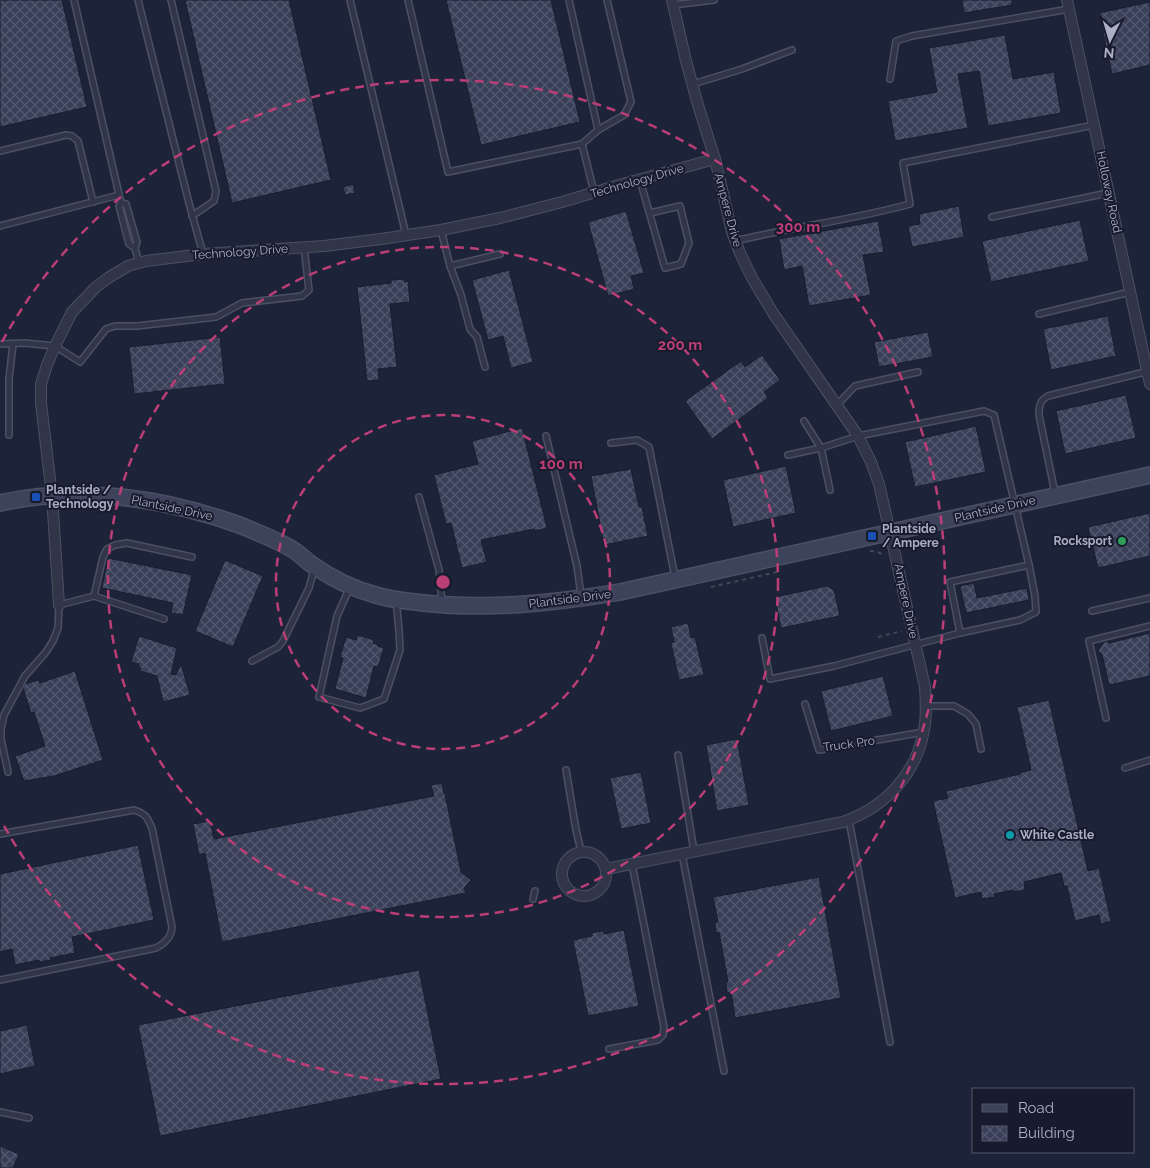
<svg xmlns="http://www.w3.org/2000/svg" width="1150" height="1168" viewBox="0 0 1150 1168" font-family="Raleway,sans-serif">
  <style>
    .building { fill: url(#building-cross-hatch); stroke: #191d2f }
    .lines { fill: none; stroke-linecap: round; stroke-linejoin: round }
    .lane-casing { stroke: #4b5064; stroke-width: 8 }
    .street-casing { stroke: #4b5064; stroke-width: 12 }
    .secondary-casing { stroke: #4b5064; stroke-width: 18 }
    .path { stroke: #3a4c54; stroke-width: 2; stroke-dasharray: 4 4; stroke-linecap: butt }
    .lane { stroke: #313548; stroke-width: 5 }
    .street { stroke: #313548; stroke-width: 10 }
    .secondary { stroke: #3e435c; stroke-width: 15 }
    .ring { fill: none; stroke: #bc3e76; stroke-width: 2.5; stroke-dasharray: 9 6 }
    .transit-dot { fill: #1a4fb4; stroke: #171b2d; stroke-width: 2 }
    .leisure-dot { fill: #2e9e5b; stroke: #171b2d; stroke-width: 2 }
    .culture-dot { fill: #0f9aa8; stroke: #171b2d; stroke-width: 2 }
    .labels { text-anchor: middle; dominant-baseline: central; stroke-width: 4; stroke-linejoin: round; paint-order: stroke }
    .street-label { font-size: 12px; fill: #aaafc6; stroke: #171b2d }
    .poi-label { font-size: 12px; font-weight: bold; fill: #aaafc6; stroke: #171b2d; text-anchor: start }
    .centre { fill: #bc3e76; stroke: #171b2d; stroke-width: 2.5 }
    .ring-label { font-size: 15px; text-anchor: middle; font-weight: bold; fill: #bc3e76; stroke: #171b2d; stroke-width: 4; stroke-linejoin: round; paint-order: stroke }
  </style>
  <defs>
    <pattern id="building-cross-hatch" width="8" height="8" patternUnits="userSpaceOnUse" patternTransform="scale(1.25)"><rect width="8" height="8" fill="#393f59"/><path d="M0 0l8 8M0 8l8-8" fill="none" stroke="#53586f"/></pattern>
  </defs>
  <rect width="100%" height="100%" fill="#1d2338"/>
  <g class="building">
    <polygon points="0,0 62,0 87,107 0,127"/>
    <polygon points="185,0 289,0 331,180 232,203"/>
    <polygon points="446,0 551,0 580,122 481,145"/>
    <polygon points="962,0 1012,0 1012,5 964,13"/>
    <polygon points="1150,2 1150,65 1112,74 1099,13"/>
    <polygon points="1005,35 1013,79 1054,72 1061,113 988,126 979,71 958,74 968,128 895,141 888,101 937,92 929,48"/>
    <polygon points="353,184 355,193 345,195 343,187"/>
    <polygon points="959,206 964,237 912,247 908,226 920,224 919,214"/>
    <polygon points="626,211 644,273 631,276 634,289 608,296 588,222"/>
    <polygon points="1080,220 1089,261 991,282 982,241"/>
    <polygon points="878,221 884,252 863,255 871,295 809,306 802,266 784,270 779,239"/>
    <polygon points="509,270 533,362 511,368 503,336 488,340 472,280"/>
    <polygon points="404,279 405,282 408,281 410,302 390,304 397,367 378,369 379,380 367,381 357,287 391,283 391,280"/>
    <polygon points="1108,316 1116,356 1051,370 1043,329"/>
    <polygon points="928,332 933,357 879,367 874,342"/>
    <polygon points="220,337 225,384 134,394 129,347"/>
    <polygon points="762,355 780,380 764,392 768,398 712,439 685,401 741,361 745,367"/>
    <polygon points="1126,395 1136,438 1065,454 1056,411"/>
    <polygon points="976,426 986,472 915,487 905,442"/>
    <polygon points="522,428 547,528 535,531 534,529 481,540 487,562 462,568 451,523 446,524 434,475 478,464 472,441"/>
    <polygon points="786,466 796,513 733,527 723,480"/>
    <polygon points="631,469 639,507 642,507 648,536 604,545 591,476"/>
    <polygon points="1150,513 1150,556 1098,568 1088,527"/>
    <polygon points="108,558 192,575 183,615 171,613 173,603 102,588"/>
    <polygon points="225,560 263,576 233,647 195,631"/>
    <polygon points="974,583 977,598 1027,588 1029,600 966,613 960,586"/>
    <polygon points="827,586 834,590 840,616 781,628 775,597"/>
    <polygon points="688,623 691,638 695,637 704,675 679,680 671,643 674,642 671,627"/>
    <polygon points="1150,633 1150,676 1109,685 1102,654 1098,651 1104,642 1106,641 1109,643"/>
    <polygon points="358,635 374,640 373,643 378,645 377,646 384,648 378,667 374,666 366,698 335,689 343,658 340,657 346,637 356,640"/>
    <polygon points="139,636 177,648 171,674 176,675 181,664 190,695 163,702 157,676 140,671 141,668 138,667 139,664 131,662"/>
    <polygon points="75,671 103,760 54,776 24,781 15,756 45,746 34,712 31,713 23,688 25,684 38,680 40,683"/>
    <polygon points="883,676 893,716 831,731 821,691"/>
    <polygon points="1049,700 1088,871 1099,868 1111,921 1101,924 1099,915 1075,921 1067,886 1064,886 1061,873 1024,882 1025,890 1013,892 1013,890 994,894 995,897 982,899 981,892 955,898 933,801 948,798 946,791 1020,774 1019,773 1031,770 1017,707"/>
    <polygon points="737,739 749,805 717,811 706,745"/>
    <polygon points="641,772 651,823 621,829 610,778"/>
    <polygon points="442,783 444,794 445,794 461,872 471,880 464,888 466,893 222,942 205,853 199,855 193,824 210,821 214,839 434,796 431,785"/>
    <polygon points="138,845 154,920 72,937 75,953 50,958 51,960 40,962 39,960 15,965 12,949 0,952 0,874"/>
    <polygon points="819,877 841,998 735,1018 731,992 727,993 726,983 728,982 719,932 716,933 715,923 718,922 713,897"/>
    <polygon points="624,930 639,1006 588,1016 573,940 592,936 592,933 596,932 603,931 604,934"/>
    <polygon points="419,970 441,1079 160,1136 138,1025"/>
    <polygon points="27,1025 35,1066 0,1074 0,1031"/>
    <polygon points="0,1146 19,1154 13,1168 0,1168"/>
  </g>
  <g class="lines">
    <defs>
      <g id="lane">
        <polyline points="74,0 121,203 119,206 129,244 135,248"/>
        <polyline points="138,0 189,203 203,254"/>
        <polyline points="171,0 216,191 214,201 192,216"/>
        <polyline points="350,0 406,235"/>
        <polyline points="408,0 448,172 582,144 594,192"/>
        <polyline points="569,0 598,130"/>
        <polyline points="673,5 714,0"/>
        <polyline points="890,79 896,41 912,36 1069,9"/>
        <polyline points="693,84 742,69 792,50"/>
        <polyline points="582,144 598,130 624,115 631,102 607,0"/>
        <polyline points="0,151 66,135 72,136 78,141 93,202"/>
        <polyline points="640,180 665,268 681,264 689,243 680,206 650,213"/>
        <polyline points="121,203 126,204 137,242 135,248 139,263"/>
        <polyline points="992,217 1108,193"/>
        <polyline points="0,226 119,195"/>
        <polyline points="441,230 450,266 500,254"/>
        <path d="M735,241C793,227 852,220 910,204L903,163L1094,125"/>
        <polyline points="450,266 461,295 470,329 477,337 485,367"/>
        <polyline points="1039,314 1130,292"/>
        <polyline points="0,344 24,343 55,346 80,362 106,329 115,326 137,326 216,317 242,303 302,296 309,290 304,247"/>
        <polyline points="837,405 855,386 918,372"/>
        <polyline points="804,421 821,448 830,490"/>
        <polyline points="9,435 9,379 13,344"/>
        <polyline points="546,436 577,566 581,596"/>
        <polyline points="611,443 637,440 649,447 675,577"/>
        <path d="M1055,493L1039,415C1039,406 1040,400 1048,396L1149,371"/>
        <polyline points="419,497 439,570 442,602"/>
        <polyline points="350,587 337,616 319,697 360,708 384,699 400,650 399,630 396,600"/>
        <polyline points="94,596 103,557 107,549 115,545 127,543 192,557"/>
        <polyline points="1092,611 1150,598"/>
        <polyline points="960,633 1020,620 1036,612 1035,596 1029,565"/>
        <polyline points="762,638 770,679 834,666 960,633 950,582 1029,565 994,415 984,411 858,436 821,448 788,455"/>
        <polyline points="252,661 278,647 283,641 309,588 314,569"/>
        <polyline points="805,704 819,750 924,732"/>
        <polyline points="926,706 954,706 968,714 976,724 981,749"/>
        <polyline points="1106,718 1089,641 1150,626"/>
        <polyline points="678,755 694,851"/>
        <polyline points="1125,768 1150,760"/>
        <polyline points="566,770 576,830 581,851"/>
        <polyline points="8,772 1,739 1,729 4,715 25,676 46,652 53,641 58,628 59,605 94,596 164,619"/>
        <polyline points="849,820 890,1042"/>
        <path d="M0,834L134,810C146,814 147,817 152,828L172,927C171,938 165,943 156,948L0,980"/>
        <polyline points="682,854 724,1071"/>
        <polyline points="533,899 535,891"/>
        <polyline points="609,1049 658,1040 663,1035 664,1027 632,864"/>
        <polyline points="0,1112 29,1118"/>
      </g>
      <g id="street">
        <polyline points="1067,0 1150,384"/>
        <polyline points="59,605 52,496 41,403 41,384 47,365 55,346 72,312 96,287 108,278 128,266 146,261 203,254 324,246 381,239 441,230 500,218 562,202 619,185 715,159"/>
        <circle cx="584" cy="874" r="22"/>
        <path d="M606,869L843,822C885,807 916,775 924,730C927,716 926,702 925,687L879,484L871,462L858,436L773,313L752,278L740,253L732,232L715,159L698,105L686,61L672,0"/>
      </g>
      <path id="secondary" d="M0,503C80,485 166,498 242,526C258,533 275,539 290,548C298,552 304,559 311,564C331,578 352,589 376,595C391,600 408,601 424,603C490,610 555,603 620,592L1150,475"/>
    </defs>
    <use href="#lane" class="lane-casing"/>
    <use href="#street" class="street-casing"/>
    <use href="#secondary" class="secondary-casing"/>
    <g class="path">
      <path d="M870,551C875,551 879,552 884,556"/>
      <polyline points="711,587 777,572"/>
      <polyline points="878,637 902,631"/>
    </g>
    <use href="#lane" class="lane"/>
    <use href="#street" class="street"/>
    <use href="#secondary" class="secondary"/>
  </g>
  <g class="ring">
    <circle cx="443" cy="582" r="167"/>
    <circle cx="443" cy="582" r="335"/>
    <path d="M2 342A502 502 0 1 1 2 822"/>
  </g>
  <g class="transit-dot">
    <rect x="31" y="492" width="10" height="10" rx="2.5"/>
    <rect x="867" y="531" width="10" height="10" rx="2.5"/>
  </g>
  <circle class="leisure-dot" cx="1122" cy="541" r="5"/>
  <circle class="culture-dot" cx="1010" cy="835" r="5"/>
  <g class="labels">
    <g class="street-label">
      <text transform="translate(637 181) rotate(-16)">Technology Drive</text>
      <text transform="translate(1109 192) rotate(78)">Holloway Road</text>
      <text transform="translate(728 210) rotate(75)">Ampere Drive</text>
      <text transform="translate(240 252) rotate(-4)">Technology Drive</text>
      <text transform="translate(172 508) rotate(12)">Plantside Drive</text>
      <text transform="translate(995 509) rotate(-13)">Plantside Drive</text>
      <text transform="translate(570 599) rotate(-7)">Plantside Drive</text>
      <text transform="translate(906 601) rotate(78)">Ampere Drive</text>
      <text transform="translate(849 744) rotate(-8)">Truck Pro</text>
    </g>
    <g class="poi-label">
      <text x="46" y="490">Plantside /<tspan x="46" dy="14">Technology</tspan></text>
      <text x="882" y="529">Plantside<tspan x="882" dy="14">/ Ampere</tspan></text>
      <text x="1112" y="541" text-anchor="end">Rocksport</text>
      <text x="1020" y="835">White Castle</text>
    </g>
  </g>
  <circle cx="443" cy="582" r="8" class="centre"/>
  <g class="ring-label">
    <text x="798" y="232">300 m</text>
    <text x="680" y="350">200 m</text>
    <text x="561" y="469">100 m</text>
  </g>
  <rect x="972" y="1088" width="162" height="65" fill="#171b2d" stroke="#52566a"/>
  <rect x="982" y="1104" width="25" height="8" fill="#3e435c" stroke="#52566a"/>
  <text x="1018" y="1113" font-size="15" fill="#aaafc6">Road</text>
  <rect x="982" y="1126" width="25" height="15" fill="url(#building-cross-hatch)" stroke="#52566a"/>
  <text x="1018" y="1138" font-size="15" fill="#aaafc6">Building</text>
  <g transform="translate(1110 40) rotate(185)" stroke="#171b2d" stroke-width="4" paint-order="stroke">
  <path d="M0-4L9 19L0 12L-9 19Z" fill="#aaafc6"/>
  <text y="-8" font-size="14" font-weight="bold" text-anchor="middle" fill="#aaafc6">N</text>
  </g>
</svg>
